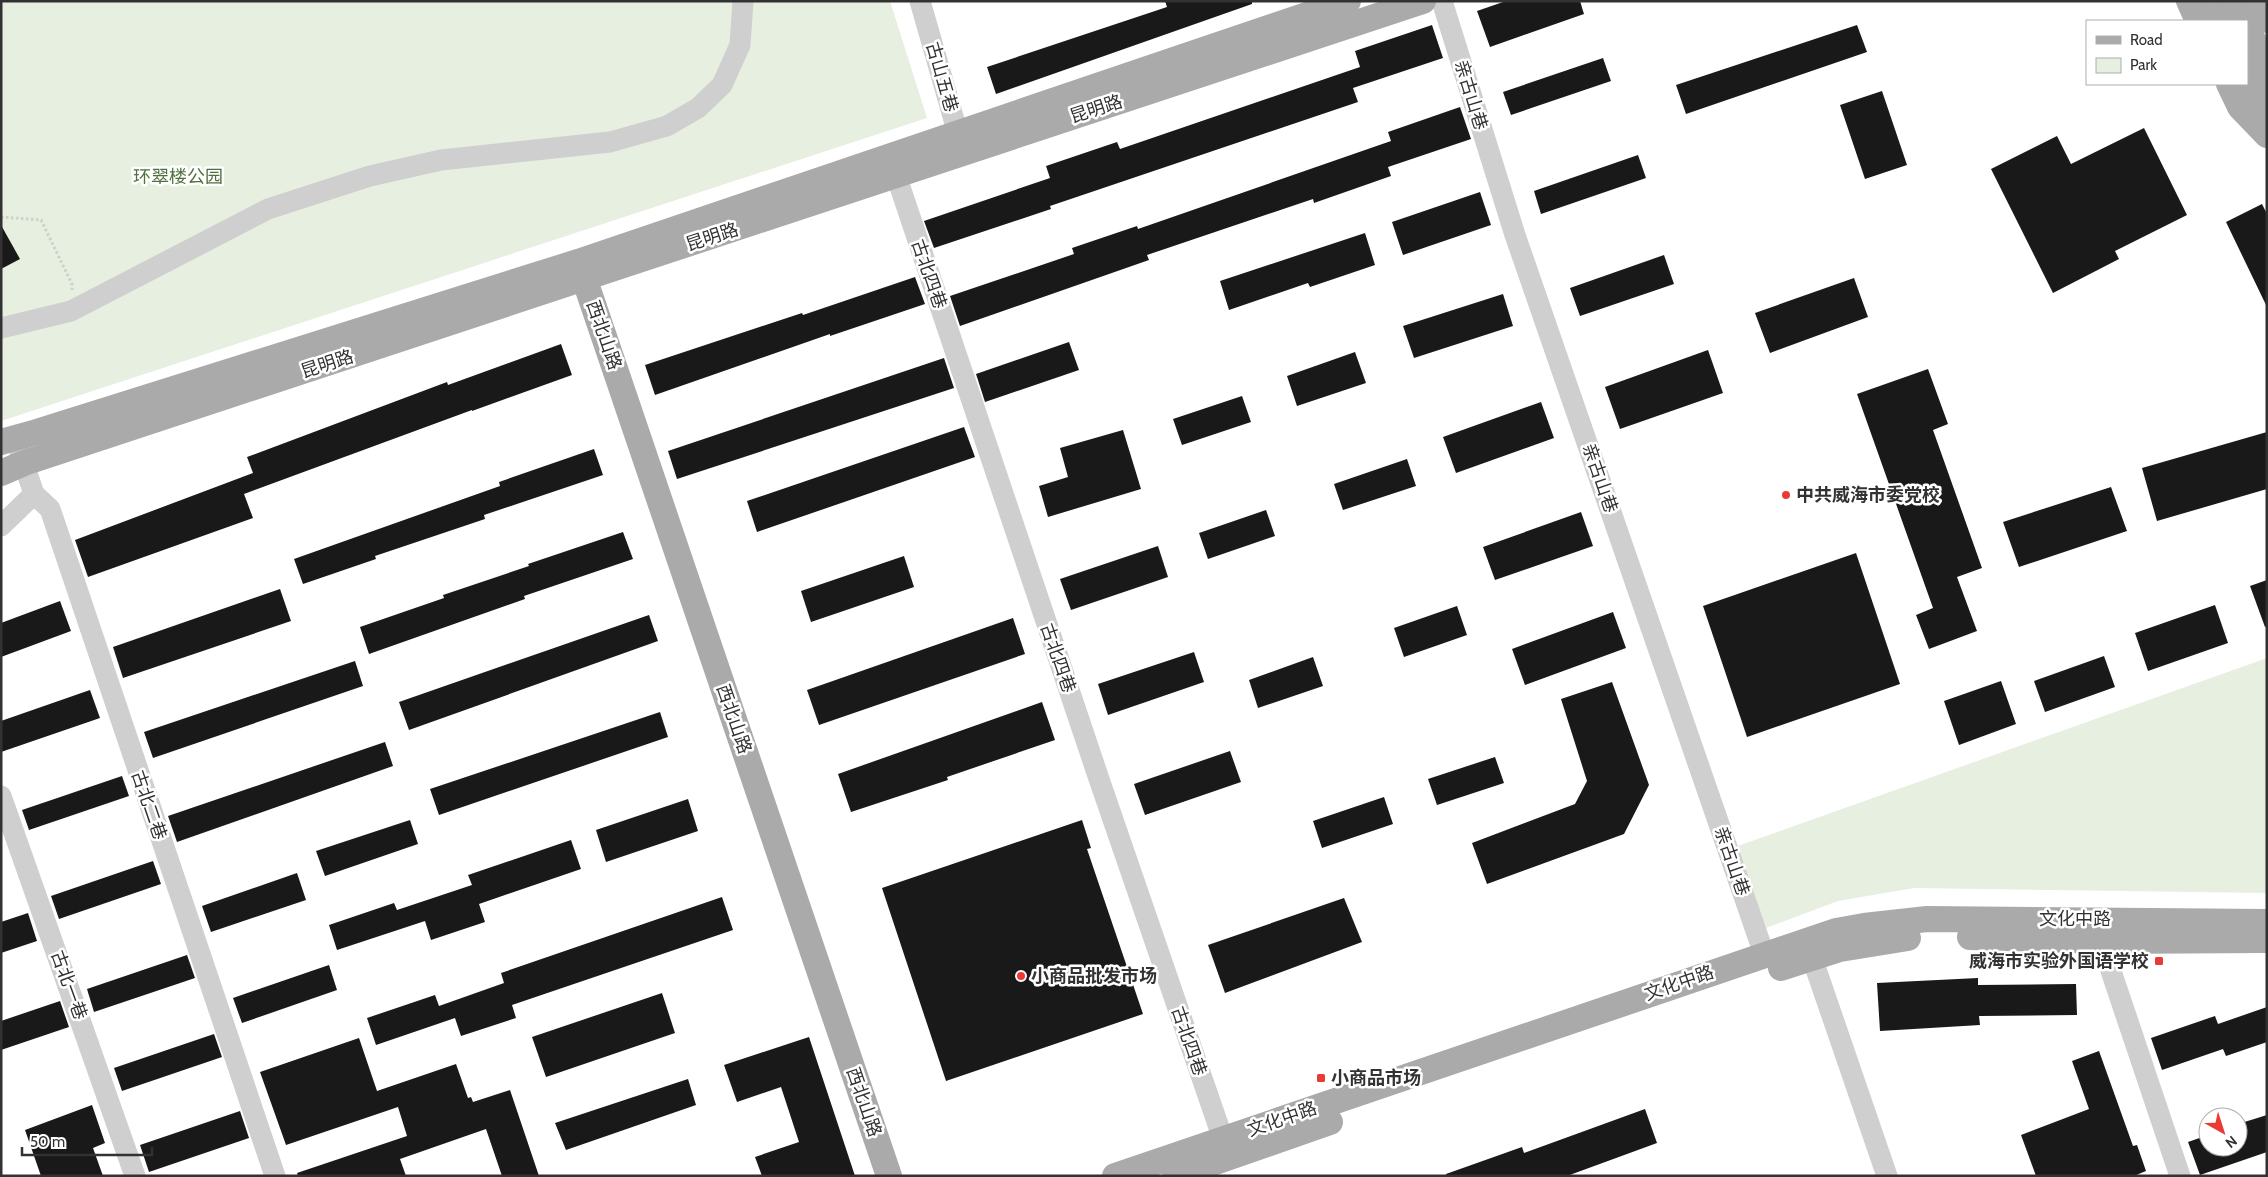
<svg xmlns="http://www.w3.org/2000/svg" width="2268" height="1177" viewBox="0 0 2268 1177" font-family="Cabin,'Noto Sans SC',sans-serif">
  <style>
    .green { fill: #e6efe0 }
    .building { fill: #191919 }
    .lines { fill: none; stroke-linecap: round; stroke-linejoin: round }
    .path { stroke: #cfcfcf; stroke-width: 3; stroke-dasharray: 2.5 2.5; stroke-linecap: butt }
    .minor { stroke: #cfcfcf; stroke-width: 21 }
    .major { stroke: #aaa; stroke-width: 26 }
    .poi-dot { fill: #e93b34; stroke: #fff; stroke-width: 2 }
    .labels { text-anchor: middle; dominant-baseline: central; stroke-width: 5; stroke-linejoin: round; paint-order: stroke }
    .street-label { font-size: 18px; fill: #323232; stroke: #fff }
    .park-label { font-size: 18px; fill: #4f703d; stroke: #fff }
    .poi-label { font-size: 18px; font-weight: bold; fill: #323232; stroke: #fff; text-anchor: start }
  </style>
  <rect width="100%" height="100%" fill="#fff"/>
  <g class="green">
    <polygon points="1,1 890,1 927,118 1,421"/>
    <polygon points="2267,658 2267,893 1914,888 1838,901 1766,928 1735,847"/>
  </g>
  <g class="building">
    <polygon points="1165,1 1252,1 1252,4 996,94 987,67 1167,7"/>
    <polygon points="1506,1 1580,1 1584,14 1490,47 1477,11"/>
    <polygon points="1432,25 1443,58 1353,88 1358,102 1050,206 1051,209 934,248 924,221 1050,178 1046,166 1117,142 1120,149 1360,67 1355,51"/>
    <polygon points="1857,25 1867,52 1686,114 1676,85"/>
    <polygon points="1603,58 1611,81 1511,115 1503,92"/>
    <polygon points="1882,91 1907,165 1865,179 1840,105"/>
    <polygon points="1460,107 1471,139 1388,167 1391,176 1314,203 1313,199 1147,255 1149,260 960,326 950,296 1074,254 1072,248 1137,226 1138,229 1391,141 1388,132"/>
    <polygon points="2144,128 2187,215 2115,251 2119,259 2053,293 1991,169 2057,136 2071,164"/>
    <polygon points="1638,155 1646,178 1541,214 1534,191"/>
    <polygon points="1480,192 1491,225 1403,255 1392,222"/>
    <polygon points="2262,204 2267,214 2267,307 2226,222"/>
    <polygon points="1,225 20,259 1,269"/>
    <polygon points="1365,233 1375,265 1310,287 1308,283 1229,310 1220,281"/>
    <polygon points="1664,255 1674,284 1580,316 1570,288"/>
    <polygon points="915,277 925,304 830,336 830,334 655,395 645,365 802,313 803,315"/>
    <polygon points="1854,278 1868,317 1770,353 1755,313"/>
    <polygon points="1503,294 1513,326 1414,358 1403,326"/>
    <polygon points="1069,342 1079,370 985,402 976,374"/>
    <polygon points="561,344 572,375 472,411 472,410 244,494 253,518 88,577 75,540 253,473 247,457 447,382 448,385"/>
    <polygon points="1708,350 1723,393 1620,429 1605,387"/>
    <polygon points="1355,352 1366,383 1297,406 1287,376"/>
    <polygon points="944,358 954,388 677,479 668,451"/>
    <polygon points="1928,369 1948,424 1933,430 1982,568 1957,577 1977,631 1929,649 1916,615 1933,608 1857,394"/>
    <polygon points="1242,396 1251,422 1182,445 1173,419"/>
    <polygon points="1541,402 1554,438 1456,473 1443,437"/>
    <polygon points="964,427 975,457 757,532 747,501"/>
    <polygon points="1123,430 1141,489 1048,517 1039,486 1068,477 1060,448"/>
    <polygon points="2267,432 2267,489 2157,521 2142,468"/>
    <polygon points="594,449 603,475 484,515 485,519 375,556 376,559 303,584 294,559 500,486 499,482"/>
    <polygon points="1407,459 1416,486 1343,510 1334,484"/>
    <polygon points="2111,487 2127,531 2019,567 2003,522"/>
    <polygon points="1266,510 1275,536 1208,559 1199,533"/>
    <polygon points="1581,512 1593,546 1495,580 1483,547"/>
    <polygon points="623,532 633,559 524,596 525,599 369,654 360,627 444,598 443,595 529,566 528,564"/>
    <polygon points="1158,546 1168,577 1071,610 1060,579"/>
    <polygon points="1856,553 1900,684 1747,737 1703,606"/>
    <polygon points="904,556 914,587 811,622 801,591"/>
    <polygon points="2267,580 2267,626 2265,627 2250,586"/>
    <polygon points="280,589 291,621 123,678 113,647"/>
    <polygon points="60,601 71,631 1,657 1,623"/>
    <polygon points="2215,605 2228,643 2148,671 2135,633"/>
    <polygon points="1457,606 1467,635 1404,657 1394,628"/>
    <polygon points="1613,612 1626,648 1525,685 1512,649"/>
    <polygon points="649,615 658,641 409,730 399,702"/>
    <polygon points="1013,618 1025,654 819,725 807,690"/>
    <polygon points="1194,652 1204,682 1108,715 1098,684"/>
    <polygon points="2104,656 2115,687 2045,712 2034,681"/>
    <polygon points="1313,657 1323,686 1258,708 1249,680"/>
    <polygon points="355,661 363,686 153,758 144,732"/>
    <polygon points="2001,681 2016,724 1959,745 1944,701"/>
    <polygon points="1612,682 1649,785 1624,834 1487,884 1472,843 1575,804 1587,781 1561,699"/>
    <polygon points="90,690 100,718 1,752 1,721"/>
    <polygon points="1042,702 1055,740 947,777 948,780 851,812 838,774"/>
    <polygon points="660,712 668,737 439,815 430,789"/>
    <polygon points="385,742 393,766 177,842 168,816"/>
    <polygon points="1230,751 1241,782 1145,815 1134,784"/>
    <polygon points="1495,757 1504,783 1437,805 1428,779"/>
    <polygon points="122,776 129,796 29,830 22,810"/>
    <polygon points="1384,797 1393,824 1322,848 1313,821"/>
    <polygon points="688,799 698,831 606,862 596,830"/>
    <polygon points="410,820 418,844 325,876 316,851"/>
    <polygon points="1082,820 1091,848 1087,849 1143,1014 946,1081 882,888"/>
    <polygon points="571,840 581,869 479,904 485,922 431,940 425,921 337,950 329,925 394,903 397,910 472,885 468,875"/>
    <polygon points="153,861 161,884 59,919 51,896"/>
    <polygon points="297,873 306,900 211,932 202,906"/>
    <polygon points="722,897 733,930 512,1005 516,1018 461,1036 455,1018 376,1045 367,1018 435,995 439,1006 504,983 501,973"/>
    <polygon points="1344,898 1362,942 1225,993 1208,945"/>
    <polygon points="28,913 37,941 1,953 1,922"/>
    <polygon points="187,955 195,978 94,1012 87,989"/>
    <polygon points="329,965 337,990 242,1023 233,998"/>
    <polygon points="1978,978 1978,985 2076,984 2077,1015 1979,1016 1980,1025 1880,1031 1877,983"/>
    <polygon points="662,993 675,1033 546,1077 532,1037"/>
    <polygon points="60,1001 69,1027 1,1050 1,1021"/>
    <polygon points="2267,1007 2267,1042 2226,1056 2223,1049 2162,1070 2151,1038 2215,1016 2218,1024"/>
    <polygon points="214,1034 222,1057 122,1091 114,1068"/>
    <polygon points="809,1037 855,1176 762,1176 755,1157 799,1142 781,1087 737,1102 724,1065"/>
    <polygon points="359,1038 377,1091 456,1064 468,1098 471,1097 473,1102 510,1090 539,1176 502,1176 486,1129 400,1159 406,1176 298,1176 297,1173 407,1136 398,1107 286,1145 260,1072"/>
    <polygon points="2099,1051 2133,1146 2137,1145 2146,1171 2134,1176 2036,1176 2021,1135 2089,1109 2072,1061"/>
    <polygon points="688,1079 696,1105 566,1150 555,1123"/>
    <polygon points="92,1105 105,1143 93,1148 103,1176 41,1176 25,1130"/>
    <polygon points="1645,1109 1657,1143 1567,1176 1446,1176 1446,1174 1522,1147 1524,1153"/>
    <polygon points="240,1111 249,1138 149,1172 140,1145"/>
    <polygon points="2267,1115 2267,1152 2200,1175 2188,1142 2208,1135 2208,1147 2238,1147 2238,1124"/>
  </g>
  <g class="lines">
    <polyline class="path" points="1,217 41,220 72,284 72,290"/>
    <g class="minor">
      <polyline points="920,1 962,148"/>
      <polyline points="1442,1 1515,235 1764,954"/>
      <polyline points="896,175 1099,779 1223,1139"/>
      <polyline points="1,328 71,311 268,209 370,176 441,160 610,142 667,126 698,108 722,85 740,45 743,1"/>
      <polyline points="19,449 34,494 50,509 275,1176"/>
      <polyline points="1,526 34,494"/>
      <polyline points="1,796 135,1176"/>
      <polyline points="2105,925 2106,952 2112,974 2180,1176"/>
      <polyline points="1807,943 1887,1176"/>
    </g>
    <g class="major">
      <polyline points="2189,1 2198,21"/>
      <polyline points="2213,1 2223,21"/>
      <polyline points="2233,1 2243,21"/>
      <polyline points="2258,1 2267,20"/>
      <polyline points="2247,28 2267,67"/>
      <polyline points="2247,69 2267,108"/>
      <polyline points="2229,84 2240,107 2267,135"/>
      <polyline points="579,263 889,1176"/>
      <polyline points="1,442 37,432 578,262 1348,1"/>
      <polyline points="1,473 24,463 1423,1"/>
      <polyline points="1970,937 2106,941 2265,940"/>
      <polyline points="1781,968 1840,949 1908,938"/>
      <polyline points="1115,1176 1836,931 1864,926 1927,919 2267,922"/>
      <polyline points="1175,1176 1330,1122"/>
    </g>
  </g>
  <g class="poi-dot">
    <circle cx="1786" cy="495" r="5"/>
    <rect x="2154" y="956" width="10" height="10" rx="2.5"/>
    <circle cx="1021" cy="976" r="5"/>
    <rect x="1316" y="1073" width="10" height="10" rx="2.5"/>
  </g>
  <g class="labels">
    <g class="street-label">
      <text transform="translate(942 77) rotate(74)">古山五巷</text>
      <text transform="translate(1471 95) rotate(73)">亲古山巷</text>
      <text transform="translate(1096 109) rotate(-18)">昆明路</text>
      <text transform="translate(712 237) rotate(-18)">昆明路</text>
      <text transform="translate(929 274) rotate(71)">古北四巷</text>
      <text transform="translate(604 335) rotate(71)">西北山路</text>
      <text transform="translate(327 364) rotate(-18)">昆明路</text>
      <text transform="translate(1600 478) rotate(71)">亲古山巷</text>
      <text transform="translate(1058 658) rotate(71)">古北四巷</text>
      <text transform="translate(734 719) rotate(71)">西北山路</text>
      <text transform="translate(149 805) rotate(71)">古北二巷</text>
      <text transform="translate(1732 861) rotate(71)">亲古山巷</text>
      <text x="2075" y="919">文化中路</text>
      <text transform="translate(1679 983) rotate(-19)">文化中路</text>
      <text transform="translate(69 985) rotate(70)">古北一巷</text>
      <text transform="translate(1189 1041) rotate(71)">古北四巷</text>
      <text transform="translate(864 1102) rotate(71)">西北山路</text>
      <text transform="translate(1282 1119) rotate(-19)">文化中路</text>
    </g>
    <g class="park-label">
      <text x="178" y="177">环翠楼公园</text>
    </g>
    <g class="poi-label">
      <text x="1796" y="495">中共威海市委党校</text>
      <text x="2149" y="961" text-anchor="end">威海市实验外国语学校</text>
      <text x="1031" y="976">小商品批发市场</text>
      <text x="1331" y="1078">小商品市场</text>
    </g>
  </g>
  <rect width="2268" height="1177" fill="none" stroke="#323232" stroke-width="5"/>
  <rect x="2086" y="20" width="162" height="65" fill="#ffffff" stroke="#adadad"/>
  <rect x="2096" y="36" width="25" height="8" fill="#aaaaaa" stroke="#adadad"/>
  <text x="2130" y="45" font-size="15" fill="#323232">Road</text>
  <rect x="2096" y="58" width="25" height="15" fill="#e6efe0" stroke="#adadad"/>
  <text x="2130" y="70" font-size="15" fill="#323232">Park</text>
  <g transform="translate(2223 1132) rotate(141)"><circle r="24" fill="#ffffff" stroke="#adadad"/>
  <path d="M0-4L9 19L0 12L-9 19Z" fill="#e93b34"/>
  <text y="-8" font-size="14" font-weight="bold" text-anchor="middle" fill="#323232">N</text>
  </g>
  <path d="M22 1147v8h130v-8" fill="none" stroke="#323232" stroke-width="2.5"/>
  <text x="30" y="1147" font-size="15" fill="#323232" stroke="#ffffff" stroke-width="4" paint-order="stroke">50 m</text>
</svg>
